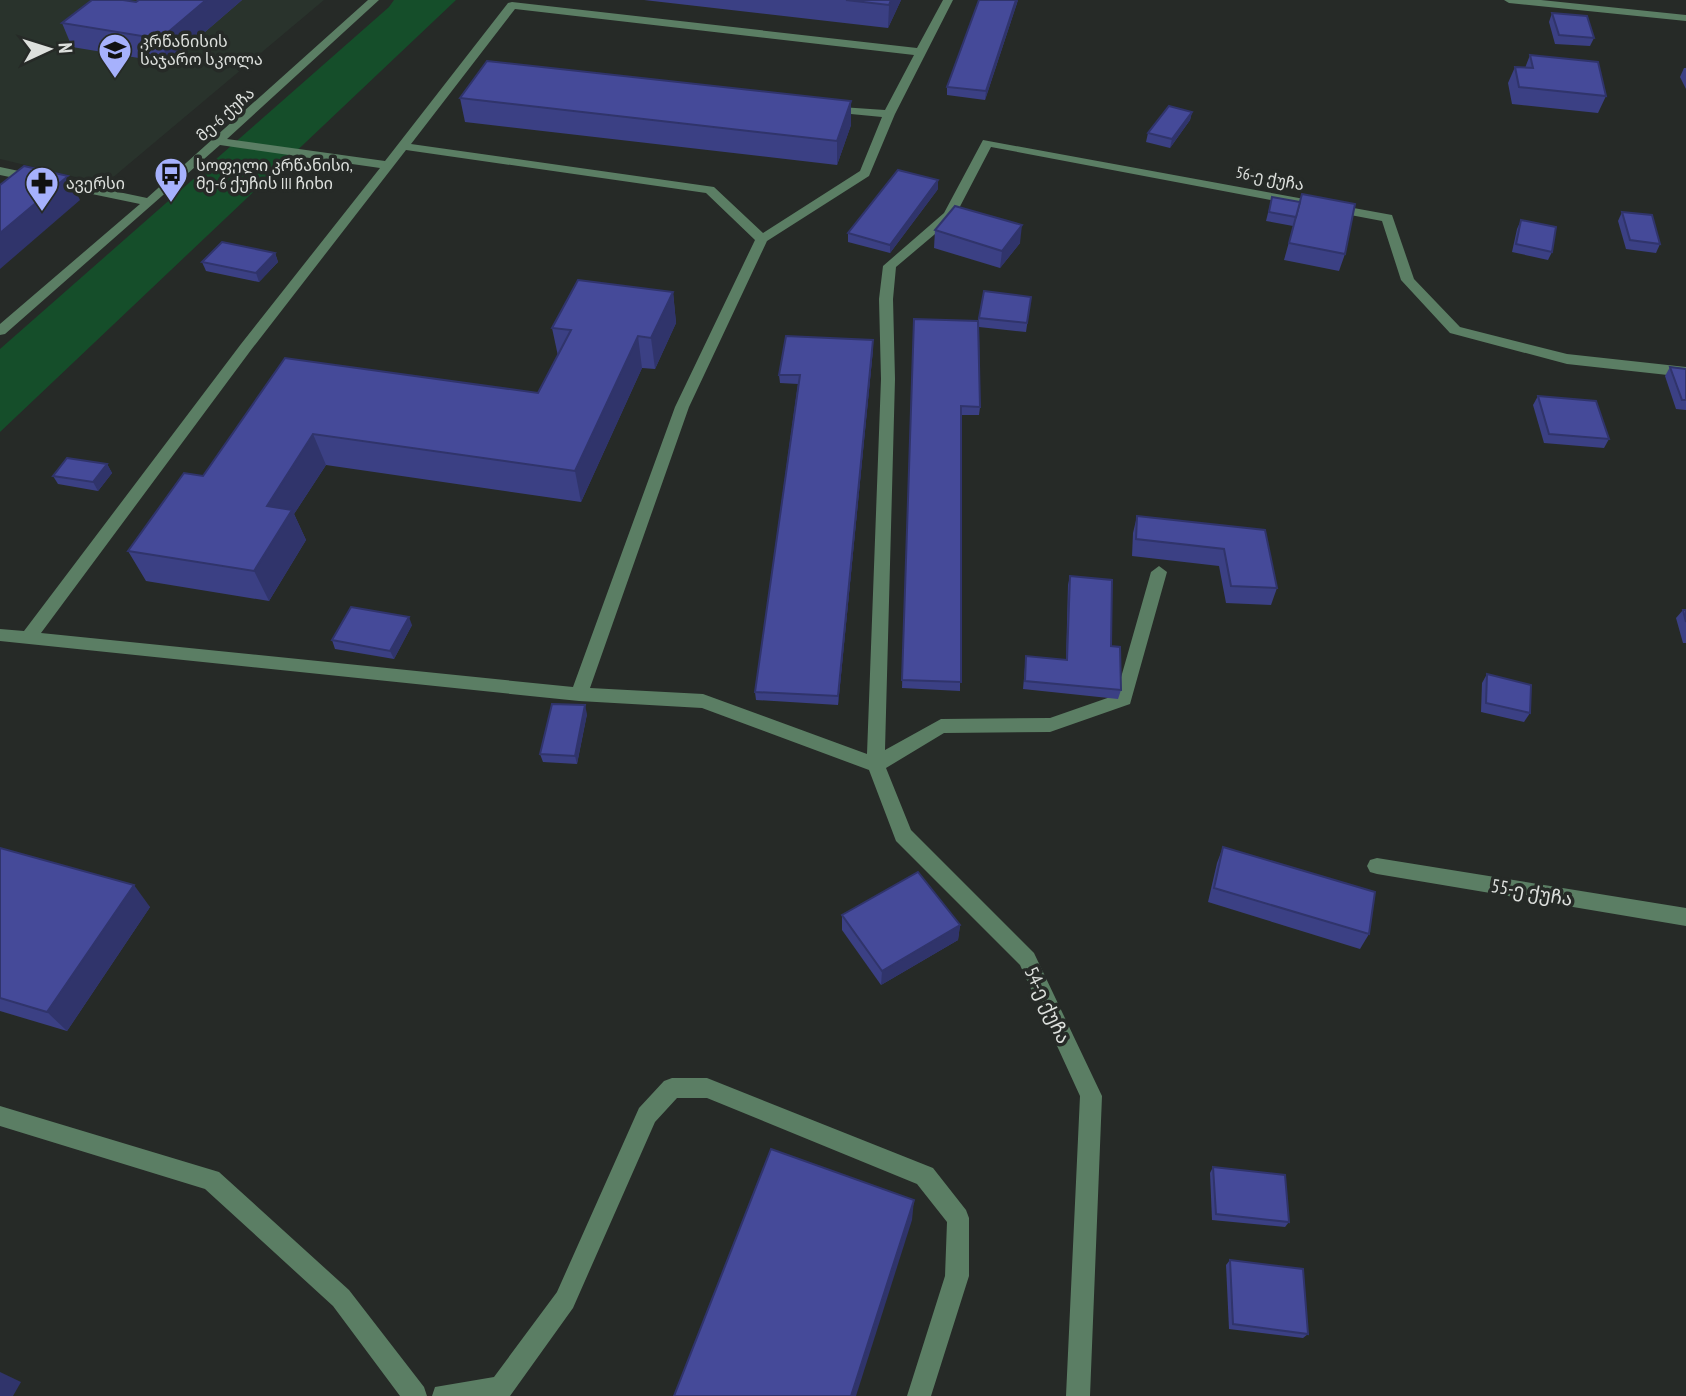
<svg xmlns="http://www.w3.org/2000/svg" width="1686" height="1396" viewBox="0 0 1686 1396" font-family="'PT Sans Narrow','Noto Sans Georgian',sans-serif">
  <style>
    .built { fill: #29332c }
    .green { fill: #154e2a }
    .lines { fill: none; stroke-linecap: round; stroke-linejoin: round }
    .minor { fill: #5b7e64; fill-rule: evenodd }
    .wall { fill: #3b4084 }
    .shaded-wall { fill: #30346b }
    .building { fill: #454a99; stroke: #30346b; stroke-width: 2 }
    .labels { text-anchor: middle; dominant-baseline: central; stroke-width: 7; stroke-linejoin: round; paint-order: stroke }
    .far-poi-label { font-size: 16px; fill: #dde0dd; stroke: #262a27; text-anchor: start }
    .far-street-label { font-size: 16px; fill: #dde0dd; stroke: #262a27 }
    .street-label { font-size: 19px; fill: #dde0dd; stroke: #262a27 }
  </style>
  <rect width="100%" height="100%" fill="#262a27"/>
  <polygon class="built" points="0,0 324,0 105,184 0,159"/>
  <polygon class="green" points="394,0 456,0 0,432 0,349 389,7"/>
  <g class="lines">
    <g class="minor">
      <path d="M368,0H379L227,139L385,161L508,3L512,2L917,48L943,0H953L895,114L869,176L767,241L689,407L590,688L703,694L867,754L881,379L879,299L883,266L944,213L983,140L1392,215L1414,279L1460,327L1567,354L1686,367V377L1567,364L1450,333L1401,280L1382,221L991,147L954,218L896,267L893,299L895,379L885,750L941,719L1050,718L1116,695L1151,572L1159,566L1167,572L1130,704L1050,732L944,733L886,768L911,830L1034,953L1102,1096L1090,1396H1066L1080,1096L1020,965L896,841L869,770L702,708L579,701L0,641V629L24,631L241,344L380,168L220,145L5,334L0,335V324L140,204L0,175V167L147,198ZM515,9L914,55L885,110L826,106L824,108L830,112L882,117L860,171L763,233L714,187L411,144ZM406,150L706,193L755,240L675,407L573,687L41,633L251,350Z"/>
      <polygon points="1504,0 1541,0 1686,15 1686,21 1509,3"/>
      <polygon points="1377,858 1686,908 1686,926 1377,874 1370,872 1367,866 1370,860"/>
      <polygon points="672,1078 707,1078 933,1168 966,1210 969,1218 969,1276 931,1396 907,1396 945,1276 947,1222 917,1184 707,1098 677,1098 655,1122 573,1308 510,1396 432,1396 435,1387 494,1377 557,1292 639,1108 664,1081"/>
      <polygon points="0,1106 219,1172 349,1290 424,1387 427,1396 400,1396 333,1306 205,1189 0,1126"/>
    </g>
  </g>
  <g class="wall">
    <polygon points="242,0 169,63 72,47 62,23 136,2"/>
    <polygon points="644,0 901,0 888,28"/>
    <polygon points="1018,0 985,100 947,95 947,87"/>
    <polygon points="1552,13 1594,38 1590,46 1555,44 1549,22"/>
    <polygon points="1530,55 1606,96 1598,113 1512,104 1508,83 1515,67 1525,68"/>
    <polygon points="1684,68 1686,68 1686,89 1680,77"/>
    <polygon points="460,98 851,125 837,165 465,122"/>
    <polygon points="1192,112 1190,120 1170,148 1146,142 1148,133"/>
    <polygon points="938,189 890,253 848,242 848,233"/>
    <polygon points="1272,197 1345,254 1339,271 1284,260 1295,220 1293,226 1266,221"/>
    <polygon points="1622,212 1660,244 1656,253 1626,249 1618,221"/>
    <polygon points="1521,220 1552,252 1548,260 1512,252 1517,229"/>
    <polygon points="935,230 1020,243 1000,268 934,248"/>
    <polygon points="275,253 278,262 259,282 206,271 202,262"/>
    <polygon points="984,291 1031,297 1026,332 979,327 980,407 979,415 961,415 960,691 902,688 914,319 978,321"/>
    <polygon points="673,292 676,323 655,369 642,368 581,502 326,465 294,514 306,540 269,601 146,581 128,551 203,476 285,358 538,393 558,356 552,328"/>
    <polygon points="873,349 838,705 756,700 755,692 798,384 780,383 779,375"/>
    <polygon points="1670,367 1686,369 1686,410 1676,409 1665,376"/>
    <polygon points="1538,396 1609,439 1604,448 1544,443 1533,405"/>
    <polygon points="107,464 112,473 98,491 58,484 53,476"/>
    <polygon points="1137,516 1265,530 1277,588 1271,605 1226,603 1219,566 1132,556 1133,533"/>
    <polygon points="1070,576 1111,646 1121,690 1118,699 1023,689 1026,656 1066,660 1068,585"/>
    <polygon points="1683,610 1686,610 1686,643 1683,643 1676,618"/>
    <polygon points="412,625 394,659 335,649 332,640"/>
    <polygon points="1487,674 1530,713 1524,722 1481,712 1482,683"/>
    <polygon points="587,714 577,764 543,762 540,754"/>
    <polygon points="1223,847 1369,934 1360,949 1208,902 1217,863"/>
    <polygon points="0,848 150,907 67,1031 0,1011"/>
    <polygon points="842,915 960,925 958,940 881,985 842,930"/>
    <polygon points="1213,1167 1289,1222 1285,1227 1212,1220 1210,1173"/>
    <polygon points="1230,1260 1308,1334 1303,1338 1229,1329 1226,1265"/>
  </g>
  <g class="shaded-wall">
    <polygon points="206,0 242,0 169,63 160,39"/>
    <polygon points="891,0 901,0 888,28 889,5"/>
    <polygon points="1016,0 1018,0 985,100 986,91"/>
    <polygon points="851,101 851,125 837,165 837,141"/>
    <polygon points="1192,112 1190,120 1170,148 1172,139"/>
    <polygon points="68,176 80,200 0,269 0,233"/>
    <polygon points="938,180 938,189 890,253 890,245"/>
    <polygon points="1022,225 1020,243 1000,268 1002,251"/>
    <polygon points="275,253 278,262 259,282 256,273"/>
    <polygon points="673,292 676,323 655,369 651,338"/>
    <polygon points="638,336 642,368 581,502 575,471"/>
    <polygon points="873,340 873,349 838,705 838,696"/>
    <polygon points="313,434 326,465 294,514 306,540 269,601 254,571 267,506"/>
    <polygon points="107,464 112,473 98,491 93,482"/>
    <polygon points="409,617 412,625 394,659 390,651"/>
    <polygon points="585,705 587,714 577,764 575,756"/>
    <polygon points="134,885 150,907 67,1031 47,1012"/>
    <polygon points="960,925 958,940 881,985 882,971"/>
    <polygon points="914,1200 912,1220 856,1396 851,1396"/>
    <polygon points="0,1372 21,1382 13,1396 0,1396"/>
  </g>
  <g class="building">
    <polygon points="92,0 123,0 136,2 139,0 206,0 160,39 62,23"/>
    <polygon points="846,0 891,0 889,5"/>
    <polygon points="979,0 1016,0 986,91 947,87"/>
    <polygon points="1552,13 1587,16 1594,38 1559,35"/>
    <polygon points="1530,55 1598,62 1606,96 1519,87 1515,67 1533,68"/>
    <polygon points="487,61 851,101 837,141 460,98"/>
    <polygon points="1169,106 1192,112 1172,139 1148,133"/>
    <polygon points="24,166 68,176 0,233 0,185"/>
    <polygon points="898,170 938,180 890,245 848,233"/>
    <polygon points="1302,194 1355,204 1345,254 1289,243"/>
    <polygon points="1272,197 1300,202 1296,217 1269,212"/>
    <polygon points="955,206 1022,225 1002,251 935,230"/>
    <polygon points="1622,212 1652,215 1660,244 1630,240"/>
    <polygon points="1521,220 1556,227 1552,252 1516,244"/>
    <polygon points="222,242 275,253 256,273 202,262"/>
    <polygon points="578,280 673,292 651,338 638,336 575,471 313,434 267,506 292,510 254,571 128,551 184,473 203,476 285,358 538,393 571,330 552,328"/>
    <polygon points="984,291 1031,297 1027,323 979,318"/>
    <polygon points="914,319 978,321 980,407 961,406 961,682 902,680"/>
    <polygon points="786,336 873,340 838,696 755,692 800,375 779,375"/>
    <polygon points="1670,367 1686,369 1686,400 1682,400"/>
    <polygon points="1538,396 1596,401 1609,439 1549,434"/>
    <polygon points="67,458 107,464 93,482 53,476"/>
    <polygon points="1137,516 1265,530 1277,588 1231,586 1224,549 1136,539"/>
    <polygon points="1070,576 1112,580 1111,646 1120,647 1121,690 1025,681 1026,656 1067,660"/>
    <polygon points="351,607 409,617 390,651 332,640"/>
    <polygon points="1683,610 1686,610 1686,622"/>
    <polygon points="1487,674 1531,685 1530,713 1486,703"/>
    <polygon points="552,704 585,705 575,756 540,754"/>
    <polygon points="1223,847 1375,892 1369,934 1214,888"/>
    <polygon points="0,848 134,885 47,1012 0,998"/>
    <polygon points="918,872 960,925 882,971 842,915"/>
    <polygon points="771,1149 914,1200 851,1396 674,1396"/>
    <polygon points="1213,1167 1285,1175 1289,1222 1216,1214"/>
    <polygon points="1230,1260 1303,1269 1308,1334 1233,1324"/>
  </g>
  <defs>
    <symbol id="school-pin" viewBox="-11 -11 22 30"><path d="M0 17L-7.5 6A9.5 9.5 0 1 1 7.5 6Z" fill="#a6b1fc" stroke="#262a27"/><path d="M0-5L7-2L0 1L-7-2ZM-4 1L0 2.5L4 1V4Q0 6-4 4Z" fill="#111"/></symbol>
    <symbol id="bus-pin" viewBox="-11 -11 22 30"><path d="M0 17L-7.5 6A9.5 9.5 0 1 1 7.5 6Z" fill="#a6b1fc" stroke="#262a27"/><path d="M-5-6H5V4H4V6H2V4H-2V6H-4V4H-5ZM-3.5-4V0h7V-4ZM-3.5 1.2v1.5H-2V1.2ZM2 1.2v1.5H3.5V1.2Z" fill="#111"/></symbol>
    <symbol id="pharmacy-pin" viewBox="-11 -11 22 30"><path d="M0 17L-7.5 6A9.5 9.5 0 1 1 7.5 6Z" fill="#a6b1fc" stroke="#262a27"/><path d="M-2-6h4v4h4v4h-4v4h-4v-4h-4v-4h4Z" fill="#111"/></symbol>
  </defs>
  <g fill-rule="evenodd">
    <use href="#school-pin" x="96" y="31" width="38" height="52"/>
    <use href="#bus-pin" x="152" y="155" width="38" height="52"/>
    <use href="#pharmacy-pin" x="23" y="164" width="38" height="52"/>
  </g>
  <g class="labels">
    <g class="far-poi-label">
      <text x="140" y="41">კრწანისის<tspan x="140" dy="18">საჯარო სკოლა</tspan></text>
      <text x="196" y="165">სოფელი კრწანისი,<tspan x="196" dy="18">მე-6 ქუჩის III ჩიხი</tspan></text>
      <text x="66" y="183">ავერსი</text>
    </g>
    <g class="far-street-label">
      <text transform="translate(225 114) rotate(-42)">მე-6 ქუჩა</text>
      <text transform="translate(1270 178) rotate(11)">56-ე ქუჩა</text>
    </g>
    <g class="street-label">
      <text transform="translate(1532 892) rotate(10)">55-ე ქუჩა</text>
      <text transform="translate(1048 1005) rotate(65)">54-ე ქუჩა</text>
    </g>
  </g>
  <g transform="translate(49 49) rotate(86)" stroke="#262a27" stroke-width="5" paint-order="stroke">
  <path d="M0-5L12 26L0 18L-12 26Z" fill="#dde0dd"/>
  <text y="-10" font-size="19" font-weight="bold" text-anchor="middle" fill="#dde0dd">N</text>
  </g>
</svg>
